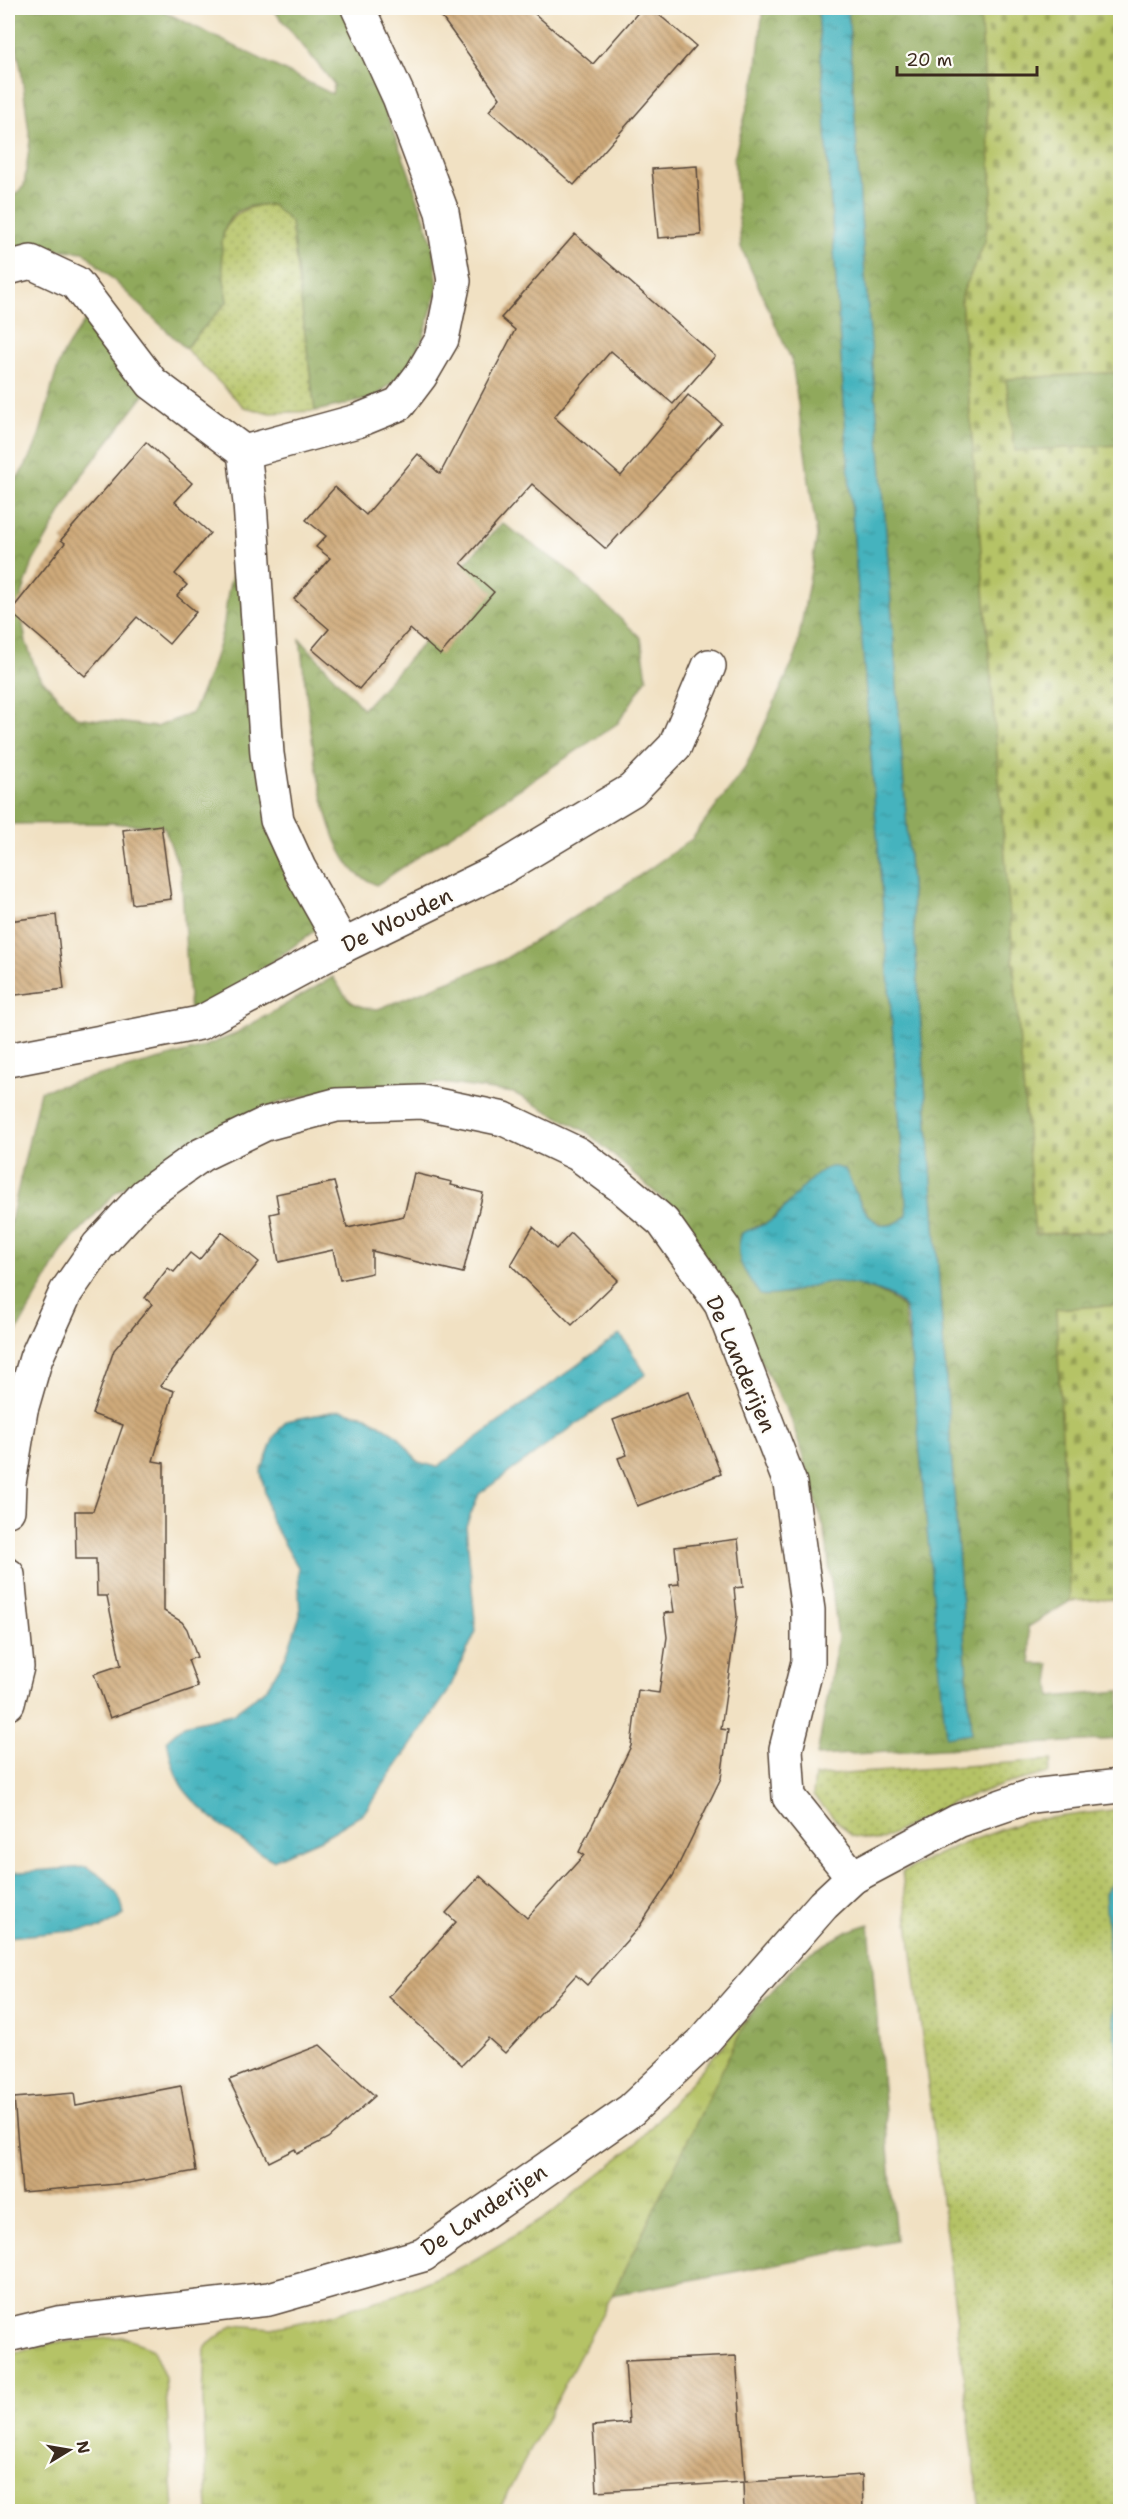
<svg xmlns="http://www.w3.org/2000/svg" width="1128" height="2519" viewBox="0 0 1128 2519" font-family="'Shantell Sans',sans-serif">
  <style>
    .grass { fill: url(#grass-dots); stroke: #787642; stroke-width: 1.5 }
    .forest { fill: url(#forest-crowns); stroke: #666a3c; stroke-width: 1.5 }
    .cemetery { fill: url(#cemetery-stones); stroke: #787642; stroke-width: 1.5 }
    .park { fill: url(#park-tufts); stroke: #787642; stroke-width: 1.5 }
    .water { fill: url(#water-ripples); stroke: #406e6e; stroke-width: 1.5 }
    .building { fill: url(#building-back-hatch) }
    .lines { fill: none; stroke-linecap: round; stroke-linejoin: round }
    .minor-casing { stroke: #564537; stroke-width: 36 }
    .minor { stroke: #fff; stroke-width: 33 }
    .labels { text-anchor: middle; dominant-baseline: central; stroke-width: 4.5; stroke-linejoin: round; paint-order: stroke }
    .street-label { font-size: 22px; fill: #3b2a1e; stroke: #fdfcf7 }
  </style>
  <defs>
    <pattern id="grass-dots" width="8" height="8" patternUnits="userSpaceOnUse" patternTransform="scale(1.5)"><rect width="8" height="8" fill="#b5c366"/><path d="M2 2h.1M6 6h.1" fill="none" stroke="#949f53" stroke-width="1.8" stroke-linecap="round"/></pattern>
    <pattern id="forest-crowns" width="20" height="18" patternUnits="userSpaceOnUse" patternTransform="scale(1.5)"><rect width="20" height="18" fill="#90a95b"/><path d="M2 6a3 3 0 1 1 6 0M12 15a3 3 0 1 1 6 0" fill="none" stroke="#778a4b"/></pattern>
    <pattern id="cemetery-stones" width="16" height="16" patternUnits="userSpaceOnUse" patternTransform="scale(1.5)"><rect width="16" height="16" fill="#b5c366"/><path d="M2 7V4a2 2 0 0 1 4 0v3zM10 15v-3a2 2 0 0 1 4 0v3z" fill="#949f53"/></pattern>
    <pattern id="park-tufts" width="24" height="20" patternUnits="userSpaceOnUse" patternTransform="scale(1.5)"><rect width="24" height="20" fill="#b5c366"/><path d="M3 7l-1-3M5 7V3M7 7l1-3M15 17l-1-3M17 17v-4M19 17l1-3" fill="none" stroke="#949f53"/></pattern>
    <pattern id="water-ripples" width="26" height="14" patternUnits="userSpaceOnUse" patternTransform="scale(1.5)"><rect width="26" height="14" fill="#44b3be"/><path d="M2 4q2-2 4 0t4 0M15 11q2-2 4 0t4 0" fill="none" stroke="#3a929a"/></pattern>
    <pattern id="building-back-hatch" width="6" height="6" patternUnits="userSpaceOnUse" patternTransform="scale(1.5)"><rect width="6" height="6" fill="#cfaa7a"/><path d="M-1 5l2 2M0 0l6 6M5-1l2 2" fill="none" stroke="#a98b63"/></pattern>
  </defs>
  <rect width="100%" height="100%" fill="#fdfcf7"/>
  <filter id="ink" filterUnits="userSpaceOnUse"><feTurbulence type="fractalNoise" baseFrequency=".0167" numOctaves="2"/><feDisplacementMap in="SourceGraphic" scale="12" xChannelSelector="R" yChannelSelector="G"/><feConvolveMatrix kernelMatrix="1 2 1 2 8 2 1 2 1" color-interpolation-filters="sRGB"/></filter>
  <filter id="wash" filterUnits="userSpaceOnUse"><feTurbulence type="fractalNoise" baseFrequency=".008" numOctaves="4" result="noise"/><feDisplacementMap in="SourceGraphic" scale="24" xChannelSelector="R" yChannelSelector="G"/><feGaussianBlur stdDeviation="1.35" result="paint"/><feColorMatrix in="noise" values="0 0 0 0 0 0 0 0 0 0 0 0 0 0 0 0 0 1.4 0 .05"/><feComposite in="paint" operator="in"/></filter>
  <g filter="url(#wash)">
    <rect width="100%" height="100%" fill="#f1e1c3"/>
    <g class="grass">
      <path d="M261,205H272L291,222L315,411L270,413L244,407L185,348L227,302C222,261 207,215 261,205Z"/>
      <polygon points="1052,1760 1049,1773 1005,1784 951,1803 879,1841 852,1836 813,1796 815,1776"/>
      <polygon points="1120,1809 1120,2511 980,2511 902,1872 954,1847 1025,1821"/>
    </g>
    <g class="forest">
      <path d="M8,8H157L332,94L334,84L272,8H345L408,170L433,244L438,288L423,338L405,371L374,398L315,411L291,222L272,205C206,201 222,259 227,302L185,348L84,252L43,248L8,253V201L24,186L30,140L21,69Z"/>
      <path d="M763,8H818L848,462L907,1215C872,1247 857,1194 845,1169L822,1171L769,1222L753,1227L783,1294C797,1290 813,1284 829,1282C853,1280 885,1291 903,1307L971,1733L881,462L864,263L848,8H980L992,191L985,242L961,297L1035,1234L1120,1231V1305L1056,1309L1070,1601L1028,1627L1031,1664H1049L1051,1697L1120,1691V1739L817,1756L838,1638L825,1531L792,1421L732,1305L667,1203L587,1132L514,1093L443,1083L345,1087L281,1102L208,1133L116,1192L64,1248L8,1347V1233L40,1091L194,1050L231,1036L333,977C347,1000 351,1008 378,1009L503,960L620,889L692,839L745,768L796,655L817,536L792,362L741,247L734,158L756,74Z"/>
      <path d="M93,310L159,376L83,474L33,562L19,603L26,642L38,675L76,717L156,727L192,713C206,684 218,655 224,623C227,603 227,587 235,568L264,566L281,733L292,804L333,917L256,974L190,1014L181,873L164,827L111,823L8,824V488C45,451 43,407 60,361C67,343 82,326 93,310Z"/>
      <polygon points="1120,372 1120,445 1014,451 1006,379"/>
      <path d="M502,523L566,568L641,638L647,678L618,723L376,885C370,881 361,878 356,873C316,835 307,694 300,639L363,709L460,603L444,586Z"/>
      <polygon points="869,1924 896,2241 612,2295 748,2017 803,1957 846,1932"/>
    </g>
    <g class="cemetery">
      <polygon points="980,8 1120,8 1120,372 1006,379 1015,451 1120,445 1120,1231 1035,1234 961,297 985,242 992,191"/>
      <polygon points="1120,1305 1120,1599 1070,1601 1056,1309"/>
    </g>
    <g class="park">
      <polygon points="748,2017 612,2295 498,2511 208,2511 203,2400 205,2347 233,2325 272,2328 320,2318 393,2296 464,2266 549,2215 636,2144"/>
      <polygon points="122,2337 152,2348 165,2378 174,2511 8,2511 8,2355 53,2343"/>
    </g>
    <g class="water">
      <path d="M818,8H848L864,263L881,462L971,1733L946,1737L908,1321C907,1317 906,1311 904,1307C894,1291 842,1279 824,1283C803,1287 782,1298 760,1295C746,1273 732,1260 742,1233C752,1228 764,1226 772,1220C788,1208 812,1170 831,1167C835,1166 841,1169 845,1169C856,1193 873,1248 907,1215L848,462Z"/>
      <path d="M620,1334L646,1374L479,1494L466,1526L476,1631L448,1692L363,1814L321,1839L273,1860C246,1847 201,1812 183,1788C174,1775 170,1755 167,1740L184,1725L232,1714L267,1688L286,1656L300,1615L298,1567L270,1519L261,1472L274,1437L286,1421L341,1410L367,1416L398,1436L418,1462L437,1467Z"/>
      <path d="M86,1867C107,1878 121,1891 124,1915L102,1928L8,1937V1873Z"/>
      <polygon points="1120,1877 1120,2096 1105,1894 1114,1879"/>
    </g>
    <g id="blocks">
      <g class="building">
        <polygon points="435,8 528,8 593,64 642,8 651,8 696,46 574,185 489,111 500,98"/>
        <polygon points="697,166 701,235 658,238 652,169"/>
        <polygon points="575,234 715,356 673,404 611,351 554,417 621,476 688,395 721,423 606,549 532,484 461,563 494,592 440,655 410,629 359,689 312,649 329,629 294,599 330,558 316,547 326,536 306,520 335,487 366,515 418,454 440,474 515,330 501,318"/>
        <polygon points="146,442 192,483 175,502 210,533 175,574 187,585 177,596 196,612 169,644 137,617 85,676 10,612 65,543 61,540"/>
        <polygon points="161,825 171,899 132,904 123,830"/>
        <polygon points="56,915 64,989 8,996 8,921"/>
        <polygon points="414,1173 452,1182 451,1185 483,1193 463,1273 372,1251 372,1273 340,1280 333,1250 279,1262 270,1214 279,1212 276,1194 334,1182 347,1228 404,1216"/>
        <polygon points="533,1227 556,1249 571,1233 618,1280 572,1325 511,1265"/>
        <polygon points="222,1232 259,1262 160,1386 174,1391 153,1461 164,1463 164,1611 182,1622 187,1629 197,1657 188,1660 198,1687 110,1718 94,1674 121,1665 107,1596 97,1596 96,1559 76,1559 75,1511 93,1511 123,1425 92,1414 114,1350 152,1304 145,1298 168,1268 174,1272 190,1253 199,1260"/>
        <polygon points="689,1392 721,1474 637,1506 618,1458 627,1455 613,1420"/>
        <polygon points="738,1539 743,1587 734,1588 737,1616 721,1729 728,1730 721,1778 673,1876 639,1927 587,1985 576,1975 505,2053 488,2038 462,2065 389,1997 456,1922 446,1913 480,1876 527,1918 584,1855 579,1852 631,1746 638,1690 659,1693 667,1637 664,1613 674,1612 670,1585 679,1584 675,1547"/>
        <polygon points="320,2045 375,2096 328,2138 297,2154 295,2149 269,2162 229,2080"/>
        <polygon points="181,2086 196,2171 129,2183 22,2192 14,2098 74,2093 76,2106"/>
        <polygon points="736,2356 745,2482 862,2475 863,2511 744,2511 743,2482 597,2491 593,2426 629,2423 625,2361"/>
      </g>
    </g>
  </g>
  <g filter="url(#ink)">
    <use href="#blocks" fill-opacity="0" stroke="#564537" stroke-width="1.5"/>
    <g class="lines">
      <defs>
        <g id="minor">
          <polyline points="8,268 31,262 76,283 152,383 244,452 250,503 267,754 277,820 299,868 343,946"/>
          <polyline points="244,452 357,421 399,404 421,375 442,339 454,281 442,212 399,97 358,8"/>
          <polyline points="8,1060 200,1023 343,946 497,871 632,790 675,746 709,666"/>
          <polyline points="8,1510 9,1483 21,1410 36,1358 66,1292 98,1246 145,1195 201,1155 265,1124 336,1105 422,1102 504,1119 578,1154 621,1186 663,1222 721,1304 790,1483 808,1610 808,1662 786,1749 789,1797 853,1877"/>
          <polyline points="8,1575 17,1667 8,1703"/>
          <polyline points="8,2335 58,2323 269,2299 423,2255 631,2110 702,2043 823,1905 853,1877 958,1821 1031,1796 1120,1786"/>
        </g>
      </defs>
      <use href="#minor" class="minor-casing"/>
      <use href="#minor" class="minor"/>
    </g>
  </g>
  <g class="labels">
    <g class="street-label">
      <text transform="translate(397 920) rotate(-26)">De Wouden</text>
      <text transform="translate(741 1364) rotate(67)">De Landerijen</text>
      <text transform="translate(484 2210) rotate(-34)">De Landerijen</text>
    </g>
  </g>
  <rect width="1128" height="2519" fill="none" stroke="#fdfcf7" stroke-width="30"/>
  <g transform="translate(69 2450) rotate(79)" stroke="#fdfcf7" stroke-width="4.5" paint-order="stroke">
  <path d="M0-4.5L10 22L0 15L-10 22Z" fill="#3b2a1e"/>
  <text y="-9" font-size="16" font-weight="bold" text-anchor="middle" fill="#3b2a1e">N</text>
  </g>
  <path d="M897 66v9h140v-9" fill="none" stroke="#3b2a1e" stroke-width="3"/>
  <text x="906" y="66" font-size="18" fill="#3b2a1e" stroke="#fdfcf7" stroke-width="4.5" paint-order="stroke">20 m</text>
</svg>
